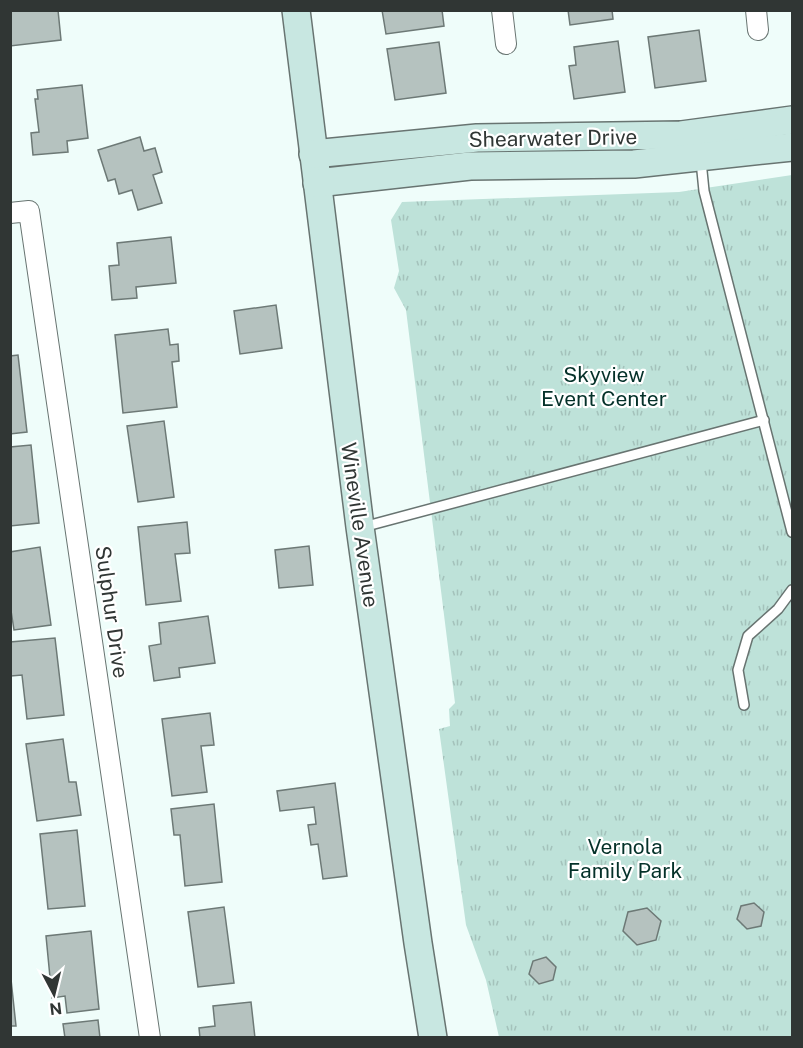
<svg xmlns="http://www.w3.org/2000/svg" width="803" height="1048" viewBox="0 0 803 1048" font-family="'Public Sans',sans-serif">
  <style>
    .park { fill: url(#park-tufts) }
    .building { fill: #b5c2bf; stroke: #6d7976; stroke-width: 1.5 }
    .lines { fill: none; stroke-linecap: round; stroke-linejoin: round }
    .lane-casing { stroke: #687471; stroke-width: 12 }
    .street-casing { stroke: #687471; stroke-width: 22 }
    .secondary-casing { stroke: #687471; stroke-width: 30 }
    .lane { stroke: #fff; stroke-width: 9 }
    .street { stroke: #fff; stroke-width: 20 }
    .secondary { stroke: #c8e7e1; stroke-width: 27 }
    .labels { text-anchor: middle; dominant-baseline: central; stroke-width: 4.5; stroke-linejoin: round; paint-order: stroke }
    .street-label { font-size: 21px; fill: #303634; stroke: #fff }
    .park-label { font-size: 21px; fill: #043129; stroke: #fff }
  </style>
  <defs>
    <pattern id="park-tufts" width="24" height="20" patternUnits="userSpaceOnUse" patternTransform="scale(1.5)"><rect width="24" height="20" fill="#bee2d9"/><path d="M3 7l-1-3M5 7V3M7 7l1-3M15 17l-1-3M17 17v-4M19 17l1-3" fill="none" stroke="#a4c2bb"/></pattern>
  </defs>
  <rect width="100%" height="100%" fill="#effdfa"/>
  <polygon class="park" points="792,175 792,1037 499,1037 486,980 466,925 439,729 450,726 449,709 455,703 406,310 394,288 399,271 391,220 402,202 679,192"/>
  <g class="building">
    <polygon points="10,10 58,10 61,40 10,46"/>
    <polygon points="382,10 442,10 444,26 386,34"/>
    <polygon points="568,10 612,10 613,19 570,25"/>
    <polygon points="699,30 706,81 655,88 648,37"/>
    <polygon points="618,41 625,92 574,99 569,66 576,65 574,47"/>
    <polygon points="439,42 446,93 395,100 387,49"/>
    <polygon points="82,85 88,138 67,141 68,152 33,155 31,133 39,132 35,99 38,99 37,90"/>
    <polygon points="140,137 144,151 155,148 162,172 153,175 162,203 138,210 132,190 119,194 115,179 108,181 98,150"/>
    <polygon points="171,237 176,283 136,287 137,298 112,300 109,266 119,265 117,243"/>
    <polygon points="276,305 282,348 240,354 234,311"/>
    <polygon points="168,329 170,345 178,344 179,361 172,362 177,407 123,413 115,335"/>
    <polygon points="18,355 27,432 10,434 10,356"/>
    <polygon points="164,421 174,497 138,502 127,426"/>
    <polygon points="31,445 39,523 10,526 10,447"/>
    <polygon points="187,522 190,553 175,554 181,601 146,605 138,527"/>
    <polygon points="309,546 313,585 279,588 275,550"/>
    <polygon points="40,547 51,625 14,630 10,604 10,552"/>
    <polygon points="208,616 215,663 179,668 180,677 154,681 149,646 161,644 159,623"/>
    <polygon points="55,638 64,715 27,719 22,675 11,676 10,642"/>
    <polygon points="210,713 214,745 201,746 207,792 172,796 162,719"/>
    <polygon points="63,739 69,782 76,782 81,815 37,821 26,744"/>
    <polygon points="335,783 347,876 323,879 318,844 311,845 308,825 316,824 314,807 280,811 277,791"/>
    <polygon points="214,804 222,882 185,886 180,835 174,835 171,809"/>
    <polygon points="77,830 85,906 48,909 40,834"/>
    <polygon points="754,903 764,912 761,926 747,929 737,919 741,906"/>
    <polygon points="224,907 234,983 198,987 188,912"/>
    <polygon points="647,908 661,921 656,940 637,945 623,931 628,912"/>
    <polygon points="91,931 99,1009 67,1013 65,996 52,998 46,936"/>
    <polygon points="546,957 556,967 553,980 539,984 529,974 533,961"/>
    <polygon points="10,970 16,1026 10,1026"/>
    <polygon points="251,1002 255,1038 200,1038 199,1028 215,1026 213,1006"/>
    <polygon points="98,1020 100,1038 65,1038 63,1024"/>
  </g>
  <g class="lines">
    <defs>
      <g id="lane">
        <polyline points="701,161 704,191 792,532"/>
        <polyline points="363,527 764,420"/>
        <polyline points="744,705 738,670 748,636 778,609 792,590"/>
      </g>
      <g id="street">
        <polyline points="502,10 506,44"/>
        <polyline points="756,10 758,30"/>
        <polyline points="10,213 29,211 150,1038"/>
      </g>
      <g id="secondary">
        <polyline points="296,10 360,527 418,943 433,1038"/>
        <polyline points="313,154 477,138 681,135 792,120"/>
        <polyline points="317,183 470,166 634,164 792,147"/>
      </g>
    </defs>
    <use href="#lane" class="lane-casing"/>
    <use href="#street" class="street-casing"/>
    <use href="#secondary" class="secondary-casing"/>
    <use href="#lane" class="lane"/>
    <use href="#street" class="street"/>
    <use href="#secondary" class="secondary"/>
  </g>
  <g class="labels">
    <g class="street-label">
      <text transform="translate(553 138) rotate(-1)">Shearwater Drive</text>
      <text transform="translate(360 525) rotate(82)">Wineville Avenue</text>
      <text transform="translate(112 612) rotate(82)">Sulphur Drive</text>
    </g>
    <g class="park-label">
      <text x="604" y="374">Skyview<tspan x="604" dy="24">Event Center</tspan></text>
      <text x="625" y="846">Vernola<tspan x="625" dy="24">Family Park</tspan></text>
    </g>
  </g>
  <rect width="803" height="1048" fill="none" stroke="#303634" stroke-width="24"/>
  <g transform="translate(54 994) rotate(173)" stroke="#ffffff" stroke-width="4.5" paint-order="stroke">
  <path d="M0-4.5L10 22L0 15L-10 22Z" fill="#303634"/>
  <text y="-9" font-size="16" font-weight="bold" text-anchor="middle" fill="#303634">N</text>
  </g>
</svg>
